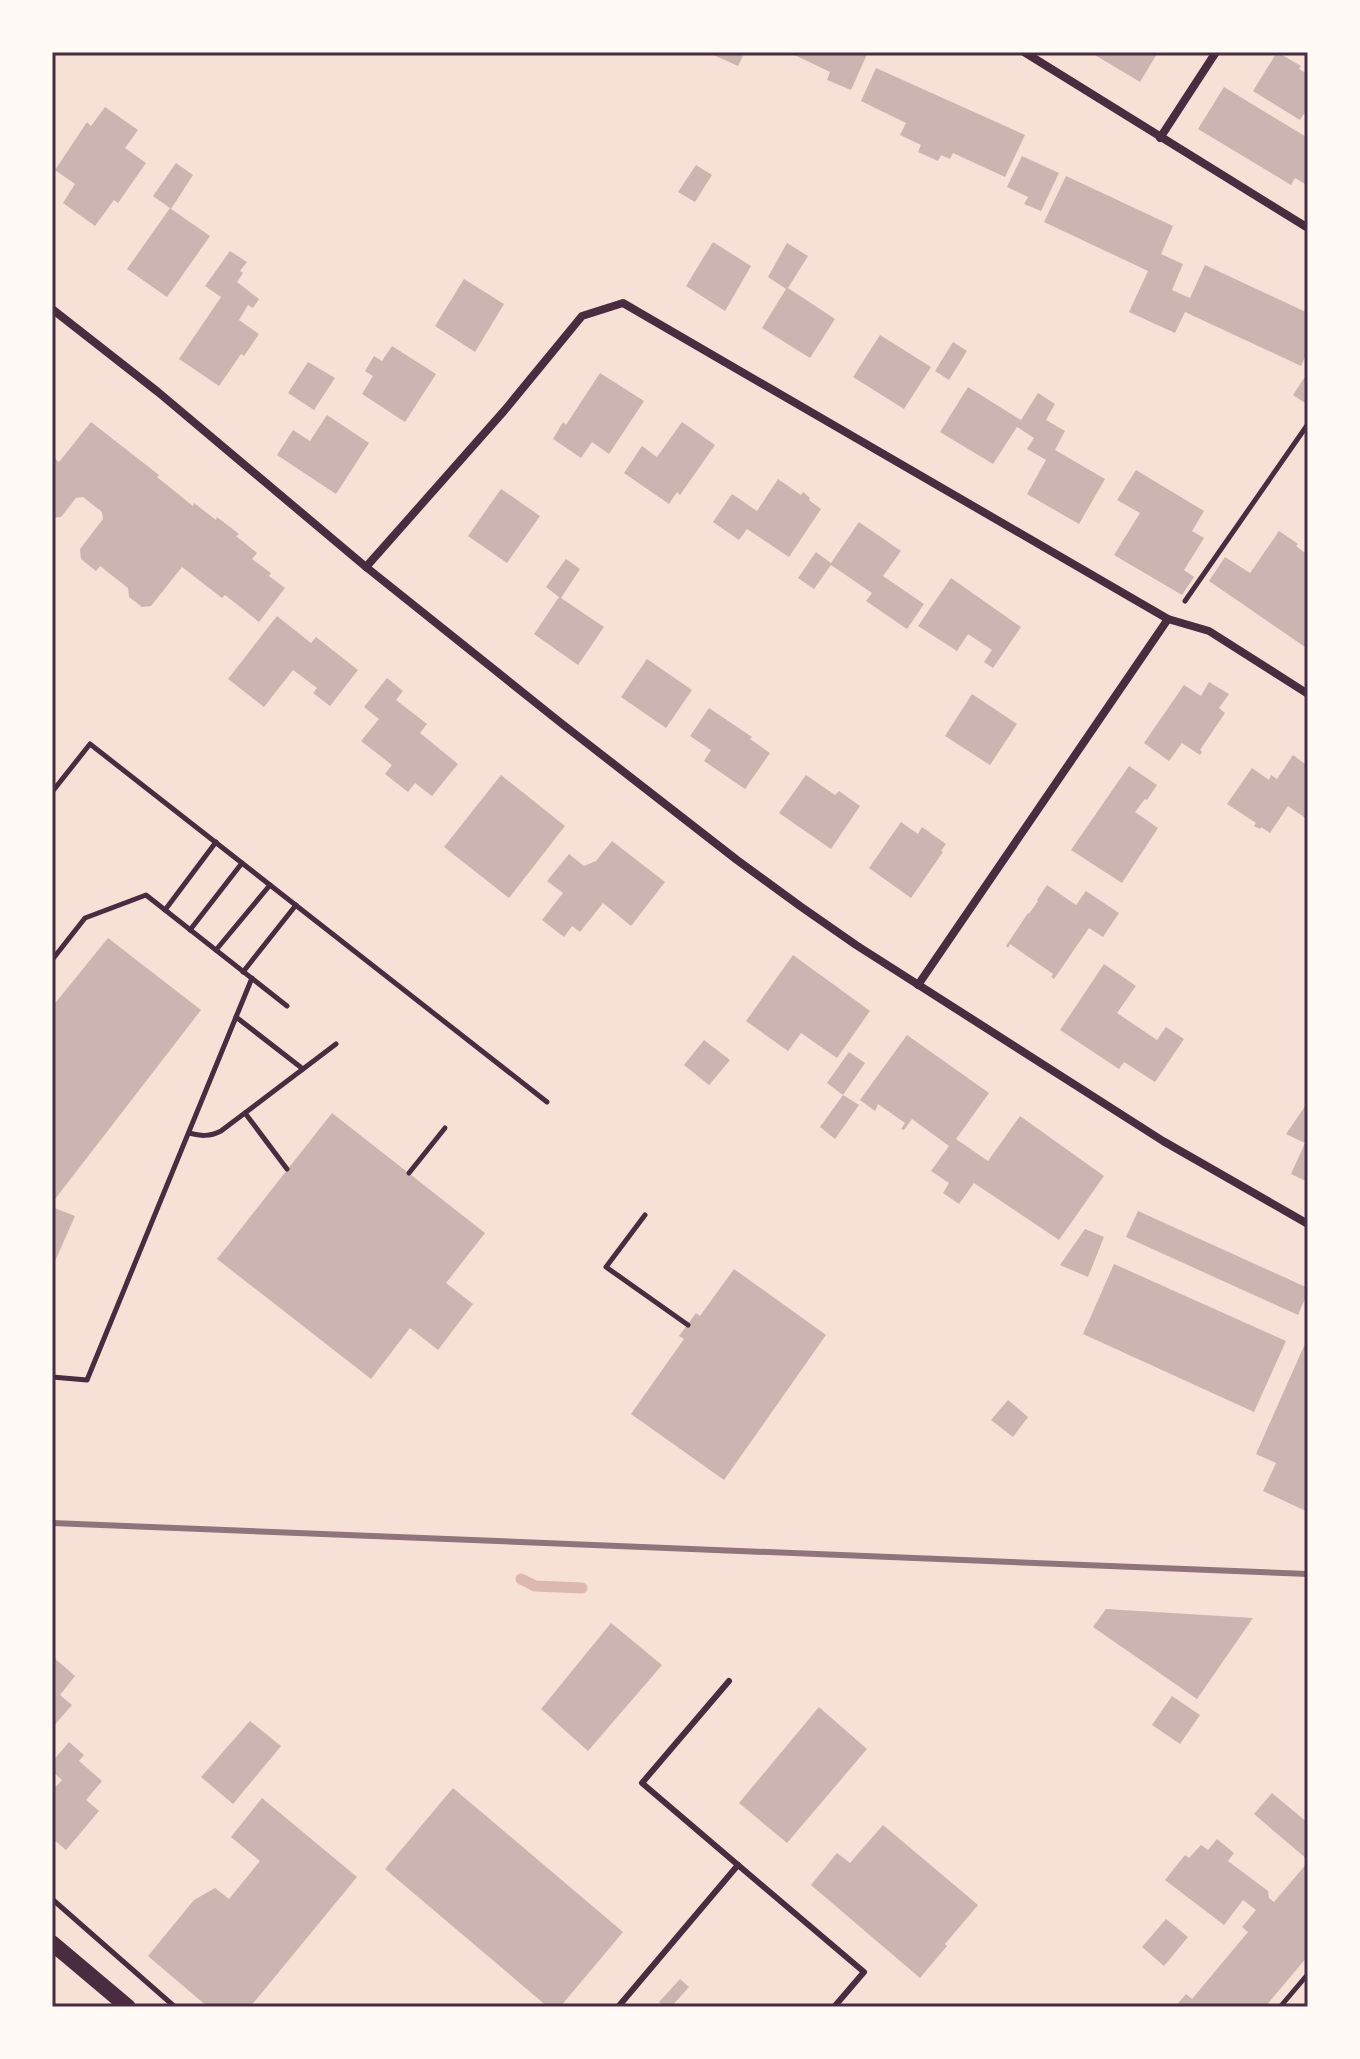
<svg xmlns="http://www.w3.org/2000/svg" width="1360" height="2059" viewBox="0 0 1360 2059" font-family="'Public Sans',sans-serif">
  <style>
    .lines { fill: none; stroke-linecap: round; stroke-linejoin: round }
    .stream { stroke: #dcb8b0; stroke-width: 11 }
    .building { fill: #ccb4b1 }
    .path { stroke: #4a2c40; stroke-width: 5 }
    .service { stroke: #4a2c40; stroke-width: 6 }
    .minor { stroke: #4a2c40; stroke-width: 8 }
    .secondary { stroke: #4a2c40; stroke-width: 16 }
    .rail { stroke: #8f747c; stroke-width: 6 }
    .neatline { fill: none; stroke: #4a2c40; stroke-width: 3 }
  </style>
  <rect width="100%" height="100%" fill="#f7e1d7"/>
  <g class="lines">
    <polyline class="stream" points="521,1579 535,1586 582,1588"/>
  </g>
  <g class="building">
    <polygon points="707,52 745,52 738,66"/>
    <polygon points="788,52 868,52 851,90 827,80 830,72"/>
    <polygon points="1097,52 1158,52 1140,82 1095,55"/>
    <polygon points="1277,52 1301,66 1299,69 1308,74 1308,107 1300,120 1253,91"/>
    <polygon points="876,68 1025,135 1005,177 953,153 950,159 941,155 938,161 918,152 921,145 900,135 906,123 861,101"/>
    <polygon points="1224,87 1308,138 1308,186 1295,178 1291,185 1198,129"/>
    <polygon points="105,107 138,130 125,148 146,163 118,203 114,200 95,226 63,203 75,184 55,170 87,122 91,126"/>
    <polygon points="1022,156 1059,173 1041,211 1024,204 1028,197 1007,187"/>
    <polygon points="176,163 193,175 171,209 210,236 167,297 127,269 170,208 153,196"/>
    <polygon points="696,165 712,175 695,202 678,192"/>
    <polygon points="1066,176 1173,226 1161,254 1183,264 1172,290 1190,298 1205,265 1308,313 1308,350 1301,366 1185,312 1175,333 1129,312 1148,271 1044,222"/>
    <polygon points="713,242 751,266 725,311 686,286"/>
    <polygon points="787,243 808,256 788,288 835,319 810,358 762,328 786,289 768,277"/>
    <polygon points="230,251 247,262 240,271 243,273 237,282 259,299 253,308 248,305 239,320 259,334 244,356 241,354 219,386 179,359 221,297 205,286"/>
    <polygon points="464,279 504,304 475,352 435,326"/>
    <polygon points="880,335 931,367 904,409 853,377"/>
    <polygon points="953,342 967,351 949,380 935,371"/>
    <polygon points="392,346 436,374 405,422 362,394 373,376 365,371 374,356 382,361"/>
    <polygon points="308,362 335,378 314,410 288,393"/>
    <polygon points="1308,372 1308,405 1293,395"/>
    <polygon points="600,373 644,401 609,454 592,442 581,458 553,439 563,422 566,425"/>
    <polygon points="968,387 1021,420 1038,393 1055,404 1046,420 1065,431 1055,450 1105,479 1079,524 1027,494 1046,460 1027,449 1034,438 1017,427 993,464 940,432"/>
    <polygon points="327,415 369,443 336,494 277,455 293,430 310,441"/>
    <polygon points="91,422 159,475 157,477 193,506 194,503 216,520 217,517 239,534 236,536 257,553 252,559 271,573 269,576 285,588 259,622 225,595 222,598 182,567 151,606 142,607 129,597 128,588 100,566 96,571 81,559 80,549 103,519 102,512 83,497 76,498 61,517 52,518 52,456 59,462"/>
    <polygon points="682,422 715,445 680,495 677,492 669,504 624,473 642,446 657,457"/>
    <polygon points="1136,470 1204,511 1192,531 1204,538 1184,570 1194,577 1182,595 1114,555 1140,513 1117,500"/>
    <polygon points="778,479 801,495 803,492 810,498 809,500 821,509 789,557 747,529 739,540 713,522 732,494 757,511"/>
    <polygon points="501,489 540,516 507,563 468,536"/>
    <polygon points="859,522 901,551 883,576 924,604 907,629 866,601 872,593 831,565 814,589 798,578 816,552 831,563"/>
    <polygon points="1279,531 1298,544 1296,546 1308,555 1308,649 1209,581 1225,557 1250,573"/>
    <polygon points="566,559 580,569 561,598 604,627 578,665 534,634 559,597 546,587"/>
    <polygon points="951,578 1021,627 993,668 984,662 992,650 968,634 957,651 918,626"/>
    <polygon points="277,616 311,643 316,637 358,670 330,706 313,693 317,688 293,670 264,707 228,679"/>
    <polygon points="647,659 692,690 666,728 621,697"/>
    <polygon points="387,678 403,691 396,700 427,724 420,733 458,764 432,796 415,783 408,792 385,774 392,765 361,741 379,719 364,707"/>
    <polygon points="1209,682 1229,694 1219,708 1225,713 1200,750 1202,752 1200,755 1182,743 1169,761 1144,743 1184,685 1201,696"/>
    <polygon points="972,694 1017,724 990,765 945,736"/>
    <polygon points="709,708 752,737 750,739 770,753 745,789 704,761 711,750 690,736"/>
    <polygon points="1293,755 1308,766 1307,819 1288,806 1270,833 1261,827 1260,829 1254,826 1256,823 1227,804 1252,768 1269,780 1271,775 1277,779"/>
    <polygon points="1129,766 1157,785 1147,800 1145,799 1135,812 1158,828 1122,883 1071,850"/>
    <polygon points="501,775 565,826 509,898 444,847"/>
    <polygon points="806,775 835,795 839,791 860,806 831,849 779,813"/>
    <polygon points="901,822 918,834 922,827 946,844 941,851 943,852 911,898 869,868"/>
    <polygon points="612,841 665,882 631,926 603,903 580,932 572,926 564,937 542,920 563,893 547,881 569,854 584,866 596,861"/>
    <polygon points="1047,885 1076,905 1086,891 1119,913 1103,937 1089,928 1054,979 1051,977 1053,974 1010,944 1008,948 1006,946 1028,913 1029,914 1038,901 1037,900"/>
    <polygon points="108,938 201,1010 52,1203 52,1007"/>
    <polygon points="793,955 870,1011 837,1058 801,1033 788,1051 746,1021"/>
    <polygon points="1104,964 1136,986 1117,1013 1157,1040 1166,1027 1184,1039 1155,1082 1124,1062 1119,1069 1060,1030"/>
    <polygon points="907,1035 989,1093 956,1139 988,1161 1020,1116 1104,1176 1059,1240 974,1183 959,1204 943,1193 949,1183 931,1171 949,1146 912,1119 904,1130 901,1129 905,1123 878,1104 875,1111 860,1100"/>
    <polygon points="704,1040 730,1060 709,1085 684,1065"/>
    <polygon points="849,1052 865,1063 843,1095 827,1083"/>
    <polygon points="843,1095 859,1105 835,1139 820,1127"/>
    <polygon points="1308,1102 1308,1182 1291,1174 1305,1143 1286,1134"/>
    <polygon points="332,1113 485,1233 446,1283 473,1304 438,1350 410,1328 371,1379 217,1259"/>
    <polygon points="52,1207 75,1216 52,1268"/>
    <polygon points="1138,1211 1308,1288 1308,1292 1298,1315 1126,1237"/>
    <polygon points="1085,1229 1104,1237 1088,1277 1060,1265"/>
    <polygon points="1114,1264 1286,1341 1254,1412 1083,1334"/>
    <polygon points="734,1269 826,1335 724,1480 631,1414 684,1339 679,1336 696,1313 700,1316"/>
    <polygon points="1308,1337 1308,1512 1263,1491 1276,1463 1256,1454"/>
    <polygon points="1008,1400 1028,1417 1013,1437 991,1420"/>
    <polygon points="1106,1609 1253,1618 1197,1699 1093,1627"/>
    <polygon points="611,1623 662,1665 588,1751 541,1709"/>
    <polygon points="52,1656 75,1676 60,1695 72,1705 52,1728"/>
    <polygon points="1172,1696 1200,1715 1180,1744 1152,1725"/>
    <polygon points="819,1707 867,1749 787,1843 739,1803"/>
    <polygon points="250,1721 281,1746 233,1804 201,1777"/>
    <polygon points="69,1742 84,1755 79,1761 102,1781 86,1800 99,1811 66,1850 52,1838 52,1791 62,1780 52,1771 52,1762"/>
    <polygon points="453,1788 623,1932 560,2007 548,2007 385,1869"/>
    <polygon points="1272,1793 1308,1823 1308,1860 1254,1814"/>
    <polygon points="262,1798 357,1877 250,2007 208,2007 148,1956 194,1900 215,1888 229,1899 260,1861 231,1837"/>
    <polygon points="883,1825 978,1905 945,1944 947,1946 920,1978 811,1885 837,1853 850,1863"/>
    <polygon points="1217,1839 1234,1853 1228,1861 1268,1891 1269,1898 1274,1902 1308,1862 1308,1956 1265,2007 1175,2007 1186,1994 1192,1999 1248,1932 1242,1927 1256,1910 1243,1900 1224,1925 1165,1880 1185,1855 1189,1858 1201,1845 1208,1850"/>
    <polygon points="1166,1919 1188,1937 1164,1966 1142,1947"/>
    <polygon points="680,1979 689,1987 671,2007 665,2007 659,2002"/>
  </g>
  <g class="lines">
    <g class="path">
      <polyline points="1185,601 1308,424"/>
      <polyline points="52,792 90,744 547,1102"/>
      <polyline points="165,910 216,842"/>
      <polyline points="190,930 242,863"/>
      <polyline points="216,950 270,885"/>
      <polyline points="52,960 85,918 146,895 287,1006"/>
      <polyline points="243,972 296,905"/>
      <polyline points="236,1017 303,1069"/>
      <polyline points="245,1113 287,1169"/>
      <path d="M189,1133C201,1136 209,1137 221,1131L336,1044"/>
      <polyline points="409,1173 445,1128"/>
      <polyline points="645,1215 606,1267 688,1325"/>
      <polyline points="52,1377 87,1380 252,978"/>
      <polyline points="52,1899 175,2007"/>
      <polyline points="1280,2007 1308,1974"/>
    </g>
    <g class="service">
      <polyline points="729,1681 642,1783 738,1865"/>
      <polyline points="618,2007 738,1865 864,1972 834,2007"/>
    </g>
    <g class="minor">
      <polyline points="1024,52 1308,228"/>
      <polyline points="1160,138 1216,52"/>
      <polyline points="52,309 158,392 366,567 561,723 737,860 800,906 856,945 1163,1141 1308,1224"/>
      <polyline points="366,567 504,411 582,316 623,303 1168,619 918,985"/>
      <polyline points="1168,619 1209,631 1308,694"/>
    </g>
    <polyline class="secondary" points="52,1943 128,2007"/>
    <polyline class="rail" points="52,1523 1308,1574"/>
  </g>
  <rect width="1360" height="2059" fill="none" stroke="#fffaf5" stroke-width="108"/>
  <rect x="54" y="54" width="1252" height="1951" class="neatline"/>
</svg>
